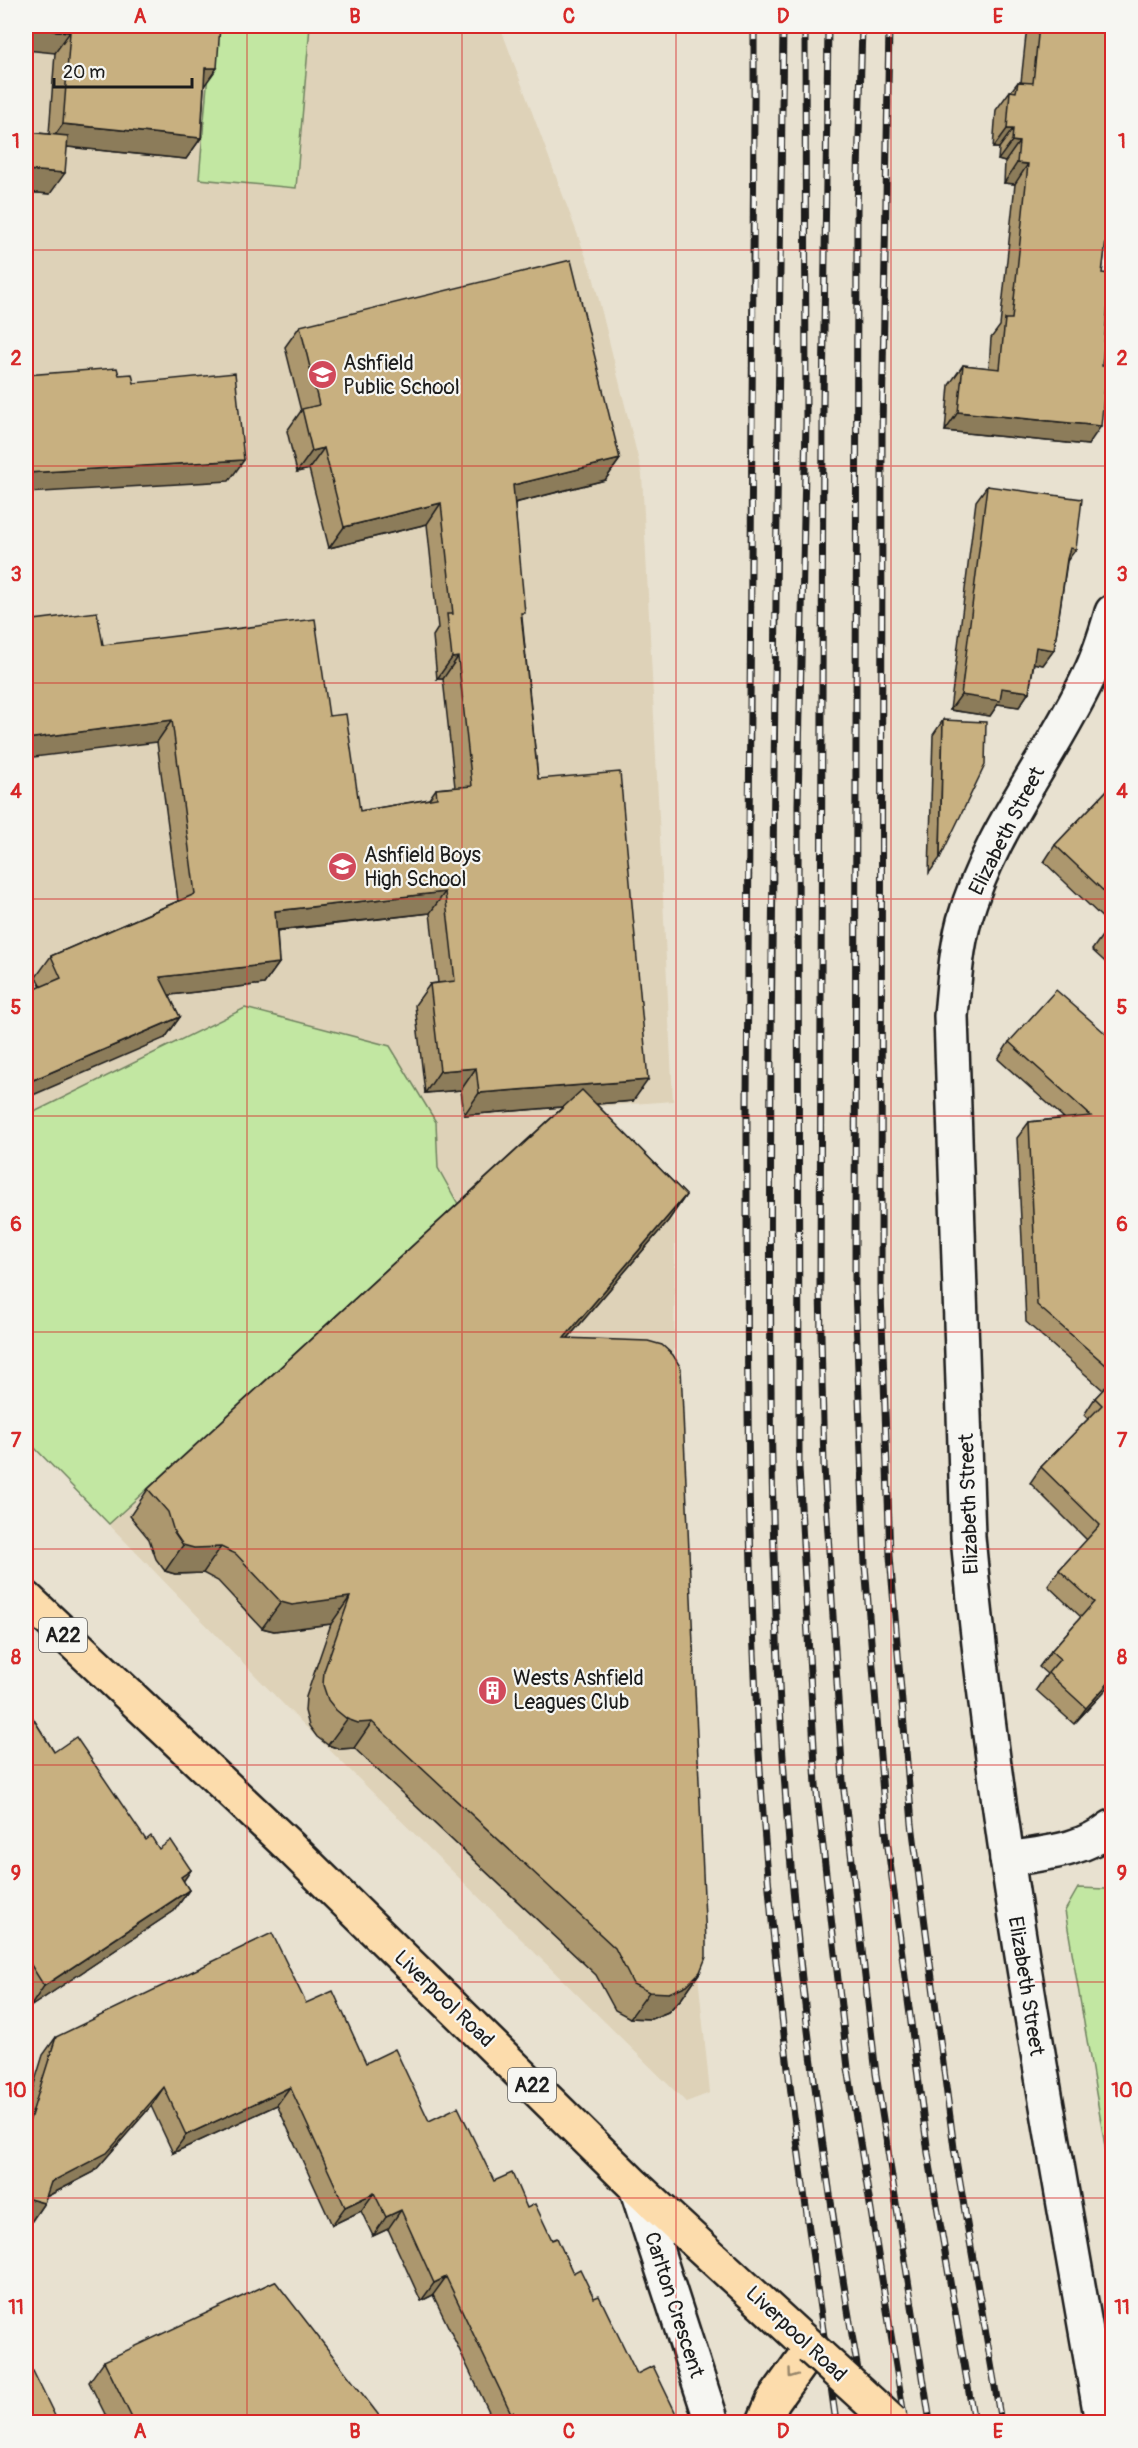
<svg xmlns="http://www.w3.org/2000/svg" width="1138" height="2448" viewBox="0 0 1138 2448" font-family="Pangolin,sans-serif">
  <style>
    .built { fill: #ded2b8 }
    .green { fill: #c2e7a2; stroke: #6f825f; stroke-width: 1.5 }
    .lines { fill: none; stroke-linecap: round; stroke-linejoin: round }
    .minor-casing { stroke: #1c1c1c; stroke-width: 38 }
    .secondary-casing { stroke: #1c1c1c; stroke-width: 38 }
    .trunk-casing { stroke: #1c1c1c; stroke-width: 38 }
    .minor { stroke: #f6f6f2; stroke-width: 33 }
    .secondary { stroke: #f6f6f2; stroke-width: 33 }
    .trunk { stroke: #fcdcac; stroke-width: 33 }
    .rail-casing { stroke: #1c1c1c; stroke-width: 7 }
    .rail { stroke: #f6f6f2; stroke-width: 4.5; stroke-dasharray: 14; stroke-linecap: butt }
    .trunk-bridge-casing { stroke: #1c1c1c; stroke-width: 38; stroke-linecap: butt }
    .trunk-bridge { stroke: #fcdcac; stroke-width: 33 }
    .wall { fill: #ac976e; stroke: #1c1c1c; stroke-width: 1.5 }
    .shaded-wall { fill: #8c7b5a; stroke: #1c1c1c; stroke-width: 1.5 }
    .building { fill: #c8b080; stroke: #1c1c1c; stroke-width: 1.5 }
    .oneway { stroke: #97866b }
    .grid { fill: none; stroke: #d62828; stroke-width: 1.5; stroke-opacity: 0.55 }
    .labels { text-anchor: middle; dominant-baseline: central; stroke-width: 4.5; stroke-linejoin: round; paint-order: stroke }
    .shield { fill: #f6f6f2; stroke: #5d5d5c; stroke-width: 1.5 }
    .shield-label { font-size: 20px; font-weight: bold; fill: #1c1c1c }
    .poi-label { font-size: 21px; fill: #1c1c1c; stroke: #f6f6f2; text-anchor: start }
    .street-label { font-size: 21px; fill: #1c1c1c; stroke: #f6f6f2 }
    .neatline { fill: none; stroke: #d62828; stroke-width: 2 }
    .grid-label { font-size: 20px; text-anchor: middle; font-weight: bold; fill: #d62828 }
  </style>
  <rect width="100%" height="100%" fill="#e8e1d0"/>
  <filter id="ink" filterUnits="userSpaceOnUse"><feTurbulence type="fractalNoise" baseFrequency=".0167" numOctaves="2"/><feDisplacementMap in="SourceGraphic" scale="12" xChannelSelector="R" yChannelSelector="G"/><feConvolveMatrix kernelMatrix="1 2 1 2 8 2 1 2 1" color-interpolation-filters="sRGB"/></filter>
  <g filter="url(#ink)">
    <polygon class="built" points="26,26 500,26 593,276 642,474 673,1101 564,1109 675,1221 673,1570 686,1857 710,2093 686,2102 285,1706 26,1439"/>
    <g class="green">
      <polygon points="212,26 310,26 296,188 199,179"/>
      <polygon points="245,1008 390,1046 436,1122 438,1168 458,1204 109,1524 26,1439 26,1116"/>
      <polygon points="1078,1888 1106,1889 1112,1898 1112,2187 1065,1911"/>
    </g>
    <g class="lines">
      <defs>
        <path id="minor" d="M1007,1859C1045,1853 1082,1851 1112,1827"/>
        <g id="secondary">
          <polyline points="636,2187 712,2422"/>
          <path d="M1102,2422C1051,2128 995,1834 968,1537L951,1016C954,984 956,952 964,921C989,832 1050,759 1089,676C1099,656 1106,633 1112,612"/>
        </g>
        <polyline id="trunk" points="26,1598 290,1847 636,2187 811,2348 773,2401 764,2422"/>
      </defs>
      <use href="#minor" class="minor-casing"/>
      <use href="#secondary" class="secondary-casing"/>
      <use href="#trunk" class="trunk-casing"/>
      <use href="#minor" class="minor"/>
      <use href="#secondary" class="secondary"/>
      <use href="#trunk" class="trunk"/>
      <defs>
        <g id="rail">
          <path d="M754,26C755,384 748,742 747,1100C747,1333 746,1567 762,1799C776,2008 807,2216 836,2422"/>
          <path d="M783,26C780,364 773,702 771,1040C770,1289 768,1539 785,1788C799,2000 830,2213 867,2422"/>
          <polyline points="805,26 806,421 798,805 799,1468 816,1785 848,2068 905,2422"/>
          <polyline points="828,26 823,406 820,1291 824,1467 843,1782 876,2074 930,2422"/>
          <polyline points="862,26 857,210 855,1287 865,1565 886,1832 928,2153 974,2422"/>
          <polyline points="889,26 882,429 881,1292 890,1556 912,1824 954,2148 1001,2422"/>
        </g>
      </defs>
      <use href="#rail" class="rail-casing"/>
      <use href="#rail" class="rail"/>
      <defs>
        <polyline id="trunk-bridge" points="811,2348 892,2422"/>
      </defs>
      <use href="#trunk-bridge" class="trunk-bridge-casing"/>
      <use href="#trunk-bridge" class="trunk-bridge"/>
    </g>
    <g class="wall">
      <polygon points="26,26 220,26 204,86 201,138 186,159 67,147 50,194 26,192 26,132 49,134 55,53"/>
      <polygon points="1027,26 1113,26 1113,204 1110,204 1102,273 1088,445 945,431 949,385 963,365 989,368 991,338 1000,326 1015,184 1004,183 1005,162 998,160 999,148 993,148 996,110 1010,91 1011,91 1018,82 1021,82"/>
      <polygon points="300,326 620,459 605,480 515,503 522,618 538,779 633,1101 596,1104 686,1195 668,1221 568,1338 700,1972 682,1998 668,2012 651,2019 630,2018 615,2010 596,1975 354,1748 340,1749 328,1745 317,1737 309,1726 305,1711 306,1697 331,1624 274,1631 262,1628 218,1581 203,1573 175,1574 165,1571 156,1559 149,1539 130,1516 148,1489 563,1107 464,1115 461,1090 425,1093 415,1005 430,984 438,983 430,913 277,931 279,963 264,984 169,995 180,1017 165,1038 41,986 36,977 51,956 178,901 157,742 103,645 329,716 360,811 429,799 436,789 455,787 443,679 437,679 433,636 438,628 427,524 329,548 309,469 297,472 287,431 301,411 285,347"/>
      <polygon points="987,486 1067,562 1054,650 1043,665 1034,663 1029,692 1019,707 998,704 990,716 950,710 976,501"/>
      <polygon points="943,720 940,858 929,873 933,735"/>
      <polygon points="1113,784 1113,969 1092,950 1104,933 1111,926 1044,862 1055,845"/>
      <polygon points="1113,1040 1113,1682 1074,1724 1036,1690 1047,1674 1039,1667 1051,1651 1081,1617 1048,1586 1059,1570 1087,1540 1030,1483 1041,1467 1088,1419 1084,1415 1095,1398 1103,1390 1026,1322 1017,1138 1029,1122 1064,1118 998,1059 1009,1042"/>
      <polygon points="26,1707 54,1752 146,1840 191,1870 183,1881 189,1890 174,1911 30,2007 26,2001"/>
      <polygon points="306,2003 366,2063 494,2181 527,2208 552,2240 573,2273 594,2298 637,2374 680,2422 494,2422 433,2295 421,2301 388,2229 373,2236 361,2211 332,2225 277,2105 173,2153 151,2106 94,2172 46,2197 44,2203 31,2222 26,2220 26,2110 43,2055 56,2037"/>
      <polygon points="104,2361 384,2422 109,2422 89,2382"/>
    </g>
    <g class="shaded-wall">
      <polygon points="26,28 70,32 55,53 26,50"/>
      <polygon points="205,68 217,68 202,89"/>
      <polygon points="63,124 201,138 186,159 48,145"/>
      <polygon points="1007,129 1013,129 999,148 993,148"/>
      <polygon points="1012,141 1019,142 1005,162 998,160"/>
      <polygon points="1017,163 1028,164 1015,184 1004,183"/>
      <polygon points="26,170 65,173 50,194 26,192"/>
      <polygon points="1112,184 1113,204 1099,203"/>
      <polygon points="958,412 1101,426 1088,445 945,431"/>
      <polygon points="324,448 309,469 297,472 312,451"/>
      <polygon points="620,459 605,480 498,507 513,485"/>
      <polygon points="244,460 229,481 26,493 26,473"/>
      <polygon points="441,503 427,524 329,548 344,527"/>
      <polygon points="1070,548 1076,549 1065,564"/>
      <polygon points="1036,647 1054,650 1043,665 1026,662"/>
      <polygon points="458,657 443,679 437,679 452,658"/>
      <polygon points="1002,688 1029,692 1019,707 998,704 990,716 950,710 961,695"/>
      <polygon points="172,720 157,742 26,758 26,739"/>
      <polygon points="445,892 430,913 260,932 275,911"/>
      <polygon points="279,963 264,984 145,998 160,977"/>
      <polygon points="180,1017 165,1038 26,1098 26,1083"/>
      <polygon points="476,1068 461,1090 425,1093 440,1071"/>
      <polygon points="648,1080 633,1101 464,1115 479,1093"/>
      <polygon points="686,1195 668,1221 545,1365 564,1338"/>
      <polygon points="183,1545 221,1547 203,1573 175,1574 165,1571"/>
      <polygon points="350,1597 331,1624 274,1631 262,1628 281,1602"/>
      <polygon points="1113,1678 1113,1682 1074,1724 1086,1708"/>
      <polygon points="347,1719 372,1722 354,1748 340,1749 328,1745"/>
      <polygon points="191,1870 176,1892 181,1877"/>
      <polygon points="189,1890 174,1911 30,2007 44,1986"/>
      <polygon points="700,1972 682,1998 668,2012 651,2019 630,2018 649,1992"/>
      <polygon points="164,2087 151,2106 94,2172 38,2201 51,2182"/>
      <polygon points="290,2087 277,2105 173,2153 186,2135"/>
      <polygon points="374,2193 361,2211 332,2225 345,2207"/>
      <polygon points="26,2198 44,2203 31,2222 26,2220"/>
      <polygon points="401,2210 388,2229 373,2236 386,2217"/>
      <polygon points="446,2277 433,2295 421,2301 434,2283"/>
      <polygon points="513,2412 506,2422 504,2422 511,2413"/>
    </g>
    <g class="building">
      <polygon points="26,26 220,26 217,68 205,68 201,138 63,124 70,32 26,28"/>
      <polygon points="1039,26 1113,26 1113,184 1102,273 1111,274 1102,366 1107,366 1101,426 958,412 963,365 1000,369 1005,319 1012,319 1028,164 1017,163 1019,142 1012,141 1013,129 1007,129 1010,91 1016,92 1018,82 1033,83"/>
      <polygon points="26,132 68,136 65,173 26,170"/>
      <polygon points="571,260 620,459 513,485 525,613 521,613 538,779 620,772 648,1080 479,1093 476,1068 440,1071 430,984 455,981 445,892 275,911 279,963 160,977 180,1017 26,1083 26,993 61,978 51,956 195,894 172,720 26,739 26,621 97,612 103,645 315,619 329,716 346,714 360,811 437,798 436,789 472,786 458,657 452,658 447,614 453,614 441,503 344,527 324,448 312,451 302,409 319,405 300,326"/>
      <polygon points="117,368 119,375 132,374 134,383 235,373 244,460 26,473 26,375"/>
      <polygon points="987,486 1082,499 1076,549 1070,548 1067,559 1054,650 1036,647 1029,692 1002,688 1000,701 961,695"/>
      <polygon points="943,720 986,722 985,765 940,858"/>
      <polygon points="1113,784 1113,900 1055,845"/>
      <polygon points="1113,924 1113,941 1104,933"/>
      <polygon points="1056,990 1113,1040 1113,1371 1037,1305 1029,1122 1091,1116 1009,1042"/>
      <polygon points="582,1090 686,1195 564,1338 648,1341 662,1345 673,1355 681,1368 706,1942 706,1957 700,1972 687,1985 669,1993 649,1992 633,1984 615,1948 372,1722 358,1723 347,1719 336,1710 328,1700 323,1685 324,1671 350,1597 292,1605 281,1602 236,1554 221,1547 194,1548 183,1545 174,1532 168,1512 148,1489"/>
      <polygon points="1113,1379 1113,1678 1086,1708 1048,1673 1060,1659 1051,1651 1094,1602 1059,1570 1100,1525 1041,1467 1102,1405 1095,1398"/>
      <polygon points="26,1707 54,1752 76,1737 146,1840 151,1836 159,1849 171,1840 191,1870 181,1877 189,1890 44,1986 26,1957"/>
      <polygon points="272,1933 306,2003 333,1991 366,2063 395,2049 429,2121 458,2107 494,2181 512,2173 527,2208 535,2204 552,2240 557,2238 573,2273 580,2269 594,2298 599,2296 637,2374 653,2366 680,2422 518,2422 513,2412 511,2413 446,2277 434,2283 401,2210 386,2217 374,2193 345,2207 290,2087 186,2135 164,2087 107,2153 51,2182 44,2203 26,2198 26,2132 56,2037"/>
      <polygon points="275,2281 384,2422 134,2422 104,2361"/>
      <polygon points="33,2371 58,2422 26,2422 26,2374"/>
    </g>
    <defs><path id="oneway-chevron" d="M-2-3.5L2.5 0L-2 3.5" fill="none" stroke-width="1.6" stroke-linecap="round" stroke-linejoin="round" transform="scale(1.5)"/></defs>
    <use class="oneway" href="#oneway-chevron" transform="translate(792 2374) rotate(126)"/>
  </g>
  <path class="grid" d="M247,26V2422M462,26V2422M676,26V2422M891,26V2422M26,250H1112M26,466H1112M26,683H1112M26,899H1112M26,1116H1112M26,1332H1112M26,1549H1112M26,1765H1112M26,1982H1112M26,2198H1112"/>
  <defs>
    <symbol id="school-disc" viewBox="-11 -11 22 22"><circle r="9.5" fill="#d1495b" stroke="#f6f6f2"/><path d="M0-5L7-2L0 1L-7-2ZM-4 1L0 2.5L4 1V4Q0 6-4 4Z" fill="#fff"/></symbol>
    <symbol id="building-disc" viewBox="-11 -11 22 22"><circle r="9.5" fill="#d1495b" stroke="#f6f6f2"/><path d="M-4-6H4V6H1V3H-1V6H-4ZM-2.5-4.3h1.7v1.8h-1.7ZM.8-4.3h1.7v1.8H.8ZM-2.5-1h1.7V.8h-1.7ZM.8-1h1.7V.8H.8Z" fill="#fff"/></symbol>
  </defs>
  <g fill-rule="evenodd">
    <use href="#school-disc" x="306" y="358" width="33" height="33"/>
    <use href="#school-disc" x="326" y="850" width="33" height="33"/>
    <use href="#building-disc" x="476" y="1674" width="33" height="33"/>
  </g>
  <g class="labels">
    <g class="shield">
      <rect x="39" y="1618" width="48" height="34" rx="4.5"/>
      <rect x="508" y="2068" width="48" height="34" rx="4.5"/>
    </g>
    <g class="shield-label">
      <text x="63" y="1635">A22</text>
      <text x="532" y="2085">A22</text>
    </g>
    <g class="poi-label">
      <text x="343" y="363">Ashfield<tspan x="343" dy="24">Public School</tspan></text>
      <text x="364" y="855">Ashfield Boys<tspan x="364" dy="24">High School</tspan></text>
      <text x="513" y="1678">Wests Ashfield<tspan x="513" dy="24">Leagues Club</tspan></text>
    </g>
    <g class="street-label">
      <text transform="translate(1007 831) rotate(-63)">Elizabeth Street</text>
      <text transform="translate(969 1504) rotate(-92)">Elizabeth Street</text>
      <text transform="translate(1026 1986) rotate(81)">Elizabeth Street</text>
      <text transform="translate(444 1999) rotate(44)">Liverpool Road</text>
      <text transform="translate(674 2305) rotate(72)">Carlton Crescent</text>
      <text transform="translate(796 2334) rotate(43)">Liverpool Road</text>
    </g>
  </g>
  <rect width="1138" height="2448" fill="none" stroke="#f6f6f2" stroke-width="66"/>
  <path d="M54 78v9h138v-9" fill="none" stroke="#1c1c1c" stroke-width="3"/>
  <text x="63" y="78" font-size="18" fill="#1c1c1c" stroke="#f6f6f2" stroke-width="4.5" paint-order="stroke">20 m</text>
  <rect x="33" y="33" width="1072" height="2382" class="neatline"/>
  <g class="grid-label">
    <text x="140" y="23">A</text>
    <text x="355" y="23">B</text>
    <text x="569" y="23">C</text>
    <text x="783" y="23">D</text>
    <text x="998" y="23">E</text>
    <text x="16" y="148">1</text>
    <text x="1122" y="148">1</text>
    <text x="16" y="365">2</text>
    <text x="1122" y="365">2</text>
    <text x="16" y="581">3</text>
    <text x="1122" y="581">3</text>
    <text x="16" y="798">4</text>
    <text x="1122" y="798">4</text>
    <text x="16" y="1014">5</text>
    <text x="1122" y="1014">5</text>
    <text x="16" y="1231">6</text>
    <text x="1122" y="1231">6</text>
    <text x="16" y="1447">7</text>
    <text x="1122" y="1447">7</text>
    <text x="16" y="1664">8</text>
    <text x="1122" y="1664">8</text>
    <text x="16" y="1880">9</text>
    <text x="1122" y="1880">9</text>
    <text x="16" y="2097">10</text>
    <text x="1122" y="2097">10</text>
    <text x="16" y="2314">11</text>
    <text x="1122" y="2314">11</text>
    <text x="140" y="2438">A</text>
    <text x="355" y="2438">B</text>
    <text x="569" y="2438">C</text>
    <text x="783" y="2438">D</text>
    <text x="998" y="2438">E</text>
  </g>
</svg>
